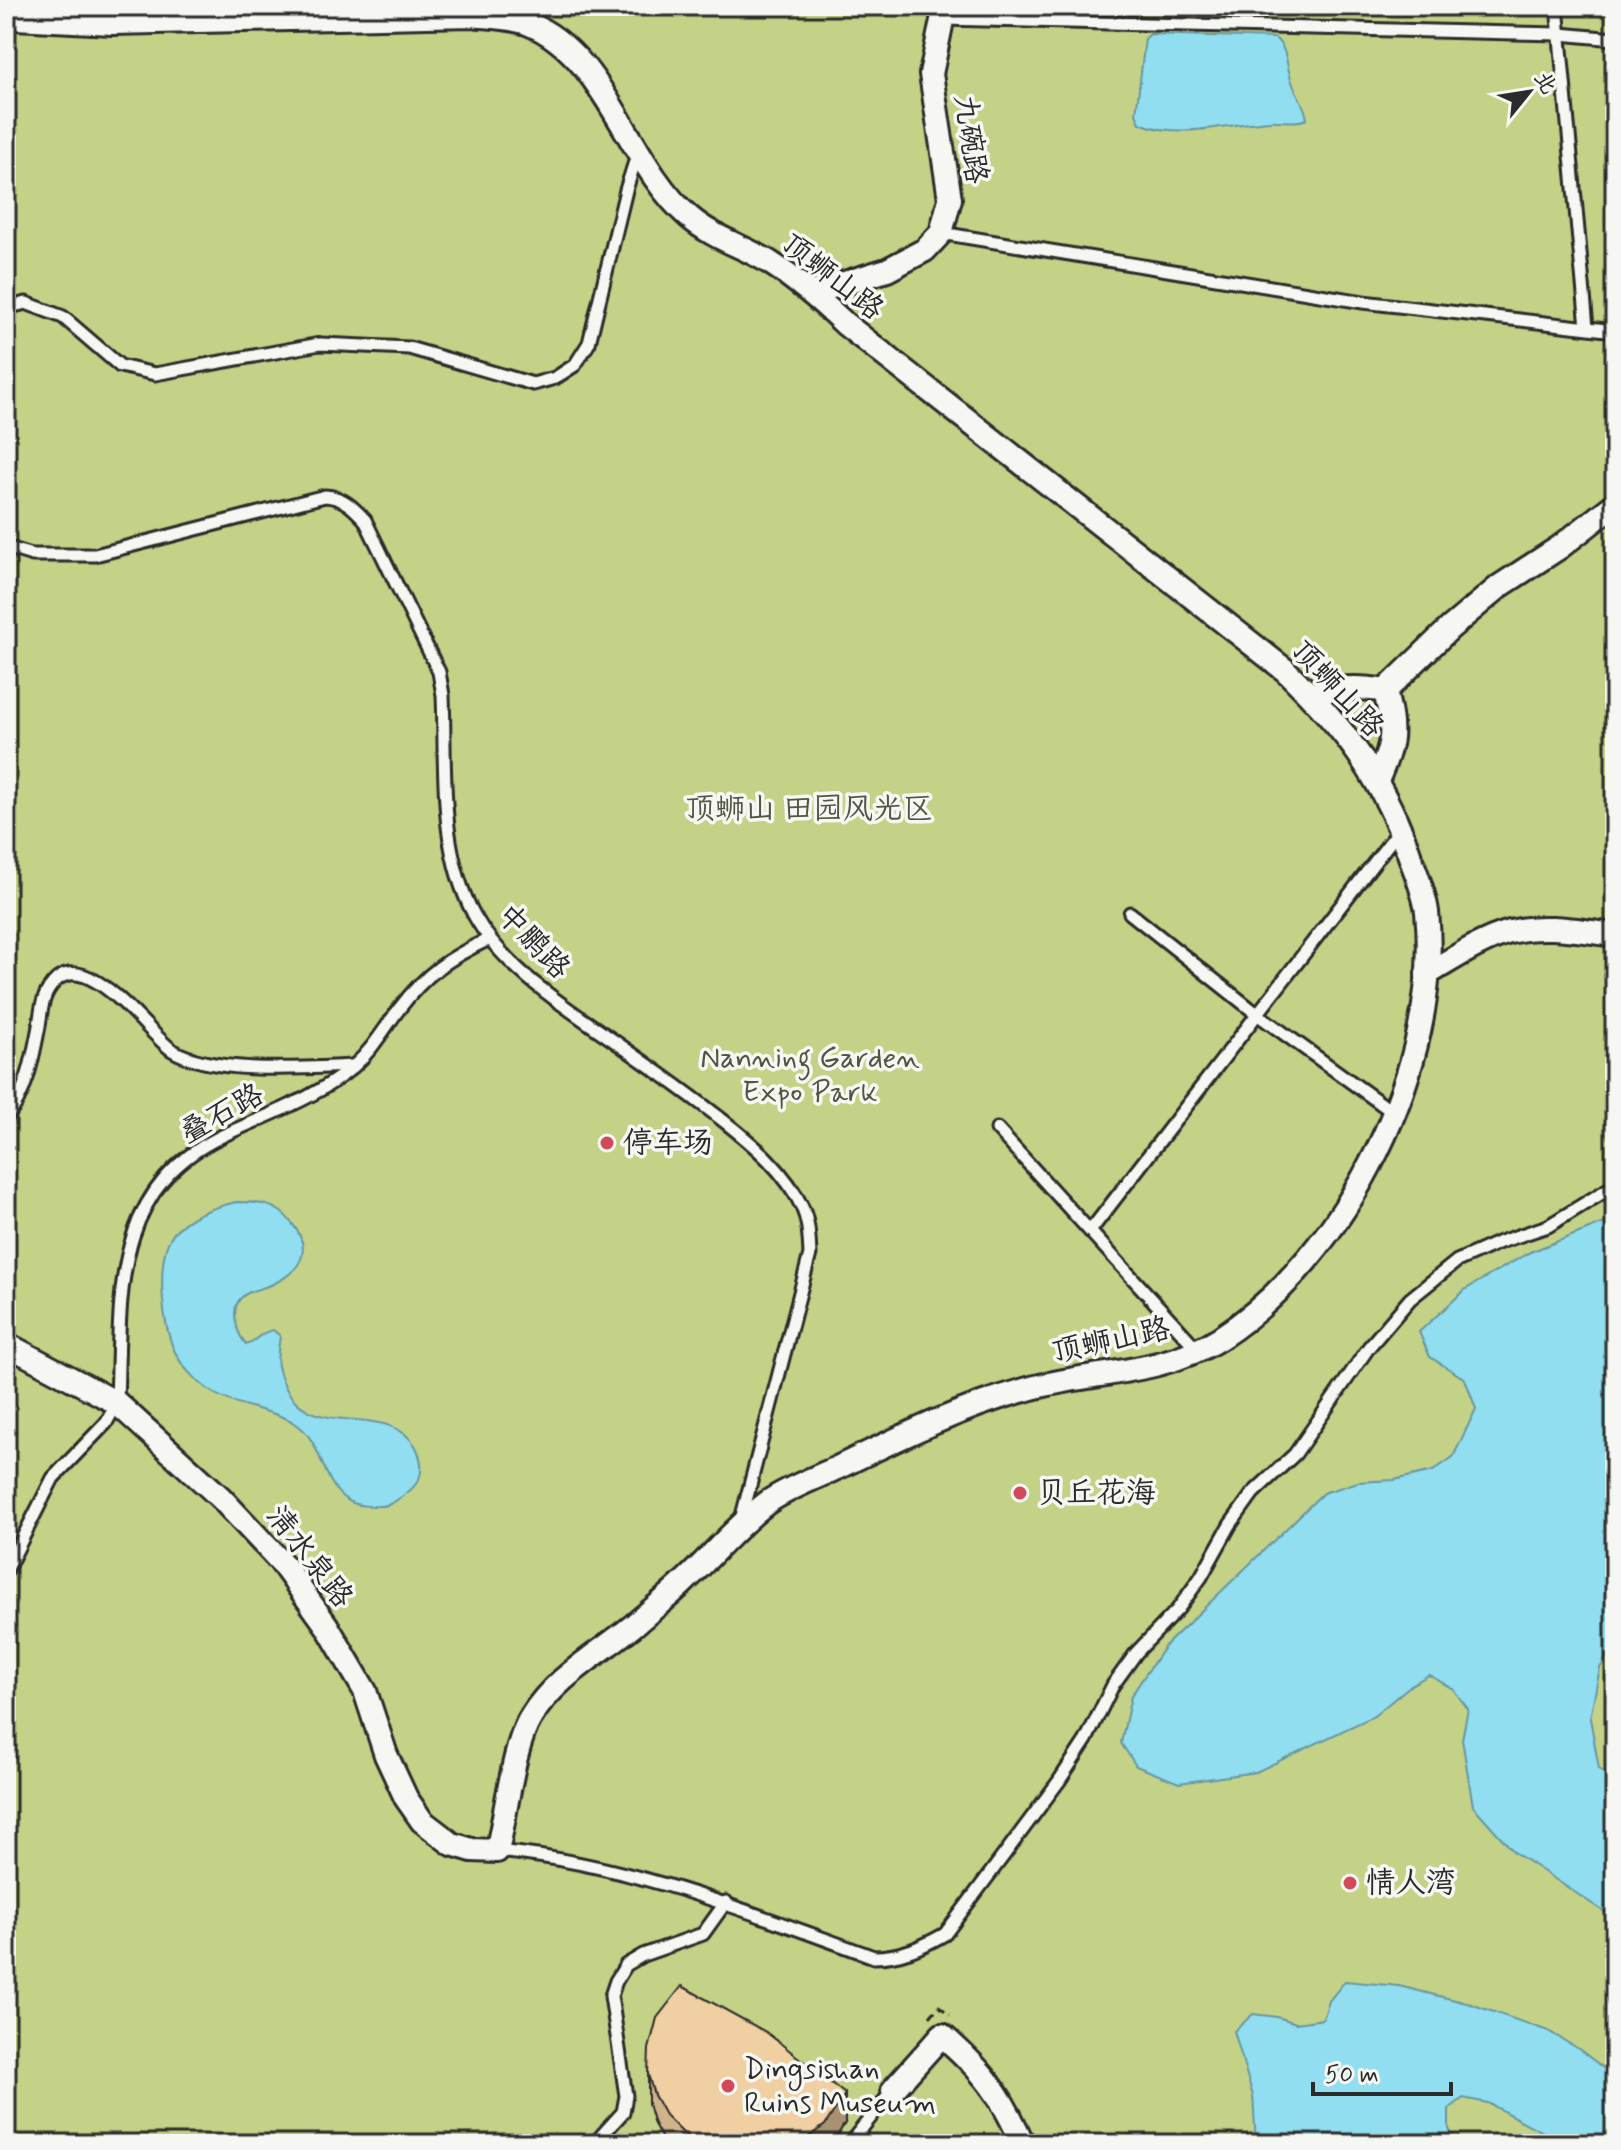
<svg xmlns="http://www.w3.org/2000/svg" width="1621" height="2150" viewBox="0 0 1621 2150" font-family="Mynerve,'LXGW WenKai TC',sans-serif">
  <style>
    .green { fill: #c3d286; stroke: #777e58; stroke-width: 2 }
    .water { fill: #90def0; stroke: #6896a1; stroke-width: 2 }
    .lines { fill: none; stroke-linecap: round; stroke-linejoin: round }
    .service-casing { stroke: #2b2b2b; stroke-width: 17 }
    .minor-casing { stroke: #2b2b2b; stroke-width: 28 }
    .path { stroke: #2b2b2b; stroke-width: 3; stroke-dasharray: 8 6; stroke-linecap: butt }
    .service { stroke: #f6f6f2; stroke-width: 11 }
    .minor { stroke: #f6f6f2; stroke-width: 22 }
    .wall { fill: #ceb38b; stroke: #2b2b2b; stroke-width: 2 }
    .shaded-wall { fill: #a89271; stroke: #2b2b2b; stroke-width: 2 }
    .building { fill: #f0d0a2; stroke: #2b2b2b; stroke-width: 2 }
    .poi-dot { fill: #d1495b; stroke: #f6f6f2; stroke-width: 3 }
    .labels { text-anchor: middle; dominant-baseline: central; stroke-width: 7; stroke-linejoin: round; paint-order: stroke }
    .street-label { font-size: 30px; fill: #2b2b2b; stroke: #f6f6f2 }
    .park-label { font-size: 30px; fill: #515542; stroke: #f6f6f2 }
    .poi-label { font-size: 30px; fill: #2b2b2b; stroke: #f6f6f2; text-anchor: start }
  </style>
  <rect width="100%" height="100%" fill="#f4ebda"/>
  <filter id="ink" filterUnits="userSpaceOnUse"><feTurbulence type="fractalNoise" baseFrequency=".0125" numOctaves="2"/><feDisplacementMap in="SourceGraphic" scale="16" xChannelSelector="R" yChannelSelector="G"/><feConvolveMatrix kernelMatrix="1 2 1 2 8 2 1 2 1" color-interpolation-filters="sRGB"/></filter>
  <g filter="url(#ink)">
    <rect class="green" x="6" y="6" width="1609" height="2138"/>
    <g class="water">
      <path d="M1150,34L1275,38C1288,49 1286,66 1292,82C1297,96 1305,104 1307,119C1297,124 1281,120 1270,121C1230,123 1178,140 1140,123L1136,114L1145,39Z"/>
      <path d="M236,1202C258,1202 277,1203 291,1222C313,1248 303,1270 273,1284C262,1289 247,1290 240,1299C230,1311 237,1334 246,1344C258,1341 259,1332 273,1330L280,1336C279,1345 276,1357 278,1366C297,1452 385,1394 416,1447C420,1455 423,1467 420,1476C416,1489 401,1498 390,1504C384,1507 379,1506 372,1506C321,1507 329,1451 300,1427C278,1408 233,1409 206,1388C193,1378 182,1367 175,1352C162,1326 155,1258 173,1234C189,1214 213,1208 236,1202Z"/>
      <polygon points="1615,1219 1615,1642 1600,1668 1590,1718 1599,1769 1615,1781 1615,1919 1514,1852 1473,1806 1462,1739 1468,1709 1453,1689 1429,1675 1411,1685 1374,1716 1256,1772 1179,1783 1136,1766 1121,1743 1131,1696 1165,1646 1323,1493 1358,1482 1394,1480 1433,1471 1453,1457 1476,1409 1465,1379 1430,1357 1419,1332 1466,1289 1530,1252"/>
      <polygon points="1345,1981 1399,1986 1471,2004 1548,2031 1580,2050 1615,2077 1615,2144 1565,2144 1488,2103 1463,2098 1449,2109 1449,2129 1457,2144 1256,2144 1253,2096 1234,2031 1253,2014 1277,2017 1296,2023 1323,2019 1329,2001"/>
    </g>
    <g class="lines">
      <defs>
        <g id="service">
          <polyline points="1557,6 1587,327"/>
          <polyline points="942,19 1560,34 1615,39"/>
          <polyline points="941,233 1363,302 1615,331"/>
          <polyline points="6,308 26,303 63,317 120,366 155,374 320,344 409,348 533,384 555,378 575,365 589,343 626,190 638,152"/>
          <path d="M6,547L32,555H95L325,496C343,497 353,507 365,520L439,672L443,695C446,767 438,849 474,915C502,966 561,1004 607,1036C647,1064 687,1092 725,1122C754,1145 786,1172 802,1207C809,1222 809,1238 810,1254L741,1520"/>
          <polyline points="1130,913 1257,1014 1394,1113"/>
          <path d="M6,1118C27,1093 33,1057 39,1026C41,1013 42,997 51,986C84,941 147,1033 172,1050C212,1075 305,1068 353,1066"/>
          <polyline points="997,1129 1198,1350"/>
          <polyline points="1091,1230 1400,829"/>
          <path d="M6,1571L53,1478L106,1423L117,1403C121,1299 110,1191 220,1137C264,1116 316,1099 354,1066C373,1049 384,1029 399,1009C426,973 449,958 489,939"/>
          <path d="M497,1851C628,1863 752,1913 874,1957C901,1957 922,1947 945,1934L1059,1781L1086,1740L1113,1685L1136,1653L1178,1609L1201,1577L1230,1525L1253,1493L1295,1454L1369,1347L1410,1299L1457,1261L1500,1242L1548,1226L1615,1185"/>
          <polyline points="594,2144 623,2112 626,2096 611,1996 616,1981 626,1965 643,1955 703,1934 726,1902"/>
          <polyline points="849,2144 893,2090"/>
        </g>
        <g id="minor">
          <path d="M6,22L15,18L112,23L472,15C489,17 510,17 527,23C607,54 627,164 689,217C713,238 743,246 769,262C797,280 821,301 845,324L1285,670C1346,729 1385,781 1412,862C1418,878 1425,896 1427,912C1443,1063 1347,1256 1220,1338C1162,1376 1086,1371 1021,1391C957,1409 897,1439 837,1468C815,1478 788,1488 768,1502C737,1525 714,1554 686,1580C670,1596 651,1610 634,1625C599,1654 555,1677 531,1717C513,1745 506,1816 497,1851L472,1850L452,1844L422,1821L406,1798L386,1755L365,1691L327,1626L281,1562L220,1497L117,1403L6,1344"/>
          <polyline points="812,293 887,270 925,250 941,233 950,199 931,74 945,6"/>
          <path d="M1310,695C1336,687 1358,686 1385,691"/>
          <path d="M1377,781C1394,741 1395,733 1385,691L1450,628L1500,586L1560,547L1615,504"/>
          <path d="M1427,974C1453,959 1481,940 1510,932C1544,923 1581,931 1615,935"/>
          <path d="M893,2090L942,2035C984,2072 1000,2092 1023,2144"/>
        </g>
      </defs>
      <use href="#service" class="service-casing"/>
      <use href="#minor" class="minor-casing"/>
      <polyline class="path" points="930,2017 939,2006 950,2015"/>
      <use href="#service" class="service"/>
      <use href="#minor" class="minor"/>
    </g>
    <polygon class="wall" points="648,2074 845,2123 832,2144 665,2144 654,2124 648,2104"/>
    <polygon class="shaded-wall" points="845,2094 845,2123 832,2144 799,2144"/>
    <polygon class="building" points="682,1986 766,2032 845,2094 825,2125 799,2144 701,2144 683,2133 665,2115 654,2095 648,2074 649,2049 657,2018"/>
  </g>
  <g class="poi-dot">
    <circle cx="607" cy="1143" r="8"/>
    <circle cx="1020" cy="1493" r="8"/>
    <circle cx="1350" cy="1883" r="8"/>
    <circle cx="728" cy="2086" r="8"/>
  </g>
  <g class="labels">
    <g class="street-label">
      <text transform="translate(970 139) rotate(82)">九碗路</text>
      <text transform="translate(832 277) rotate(38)">顶蛳山路</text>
      <text transform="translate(1337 689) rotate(47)">顶蛳山路</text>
      <text transform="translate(533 942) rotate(46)">中鹏路</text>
      <text transform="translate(222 1114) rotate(-29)">叠石路</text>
      <text transform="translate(1111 1341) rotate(-12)">顶蛳山路</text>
      <text transform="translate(309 1557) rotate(52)">清水泉路</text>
    </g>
    <g class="park-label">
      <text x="809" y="809">顶蛳山 田园风光区</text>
      <text x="810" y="1058">Nanning Garden<tspan x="810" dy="34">Expo Park</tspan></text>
    </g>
    <g class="poi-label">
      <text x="623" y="1143">停车场</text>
      <text x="1036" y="1493">贝丘花海</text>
      <text x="1366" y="1883">情人湾</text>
      <text x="744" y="2069">Dingsishan<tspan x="744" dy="34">Ruins Museum</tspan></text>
    </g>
  </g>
  <rect width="1621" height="2150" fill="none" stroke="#f6f6f2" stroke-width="32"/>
  <rect x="16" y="16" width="1589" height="2118" fill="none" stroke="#2b2b2b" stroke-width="3" filter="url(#ink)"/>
  <g transform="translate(1529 92) rotate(60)" stroke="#f6f6f2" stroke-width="6" paint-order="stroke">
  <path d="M0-6L14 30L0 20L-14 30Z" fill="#2b2b2b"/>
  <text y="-12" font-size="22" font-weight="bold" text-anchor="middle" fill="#2b2b2b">北</text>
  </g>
  <path d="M1313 2082v12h138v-12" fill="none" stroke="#2b2b2b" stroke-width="4"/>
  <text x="1325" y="2082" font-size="24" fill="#2b2b2b" stroke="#f6f6f2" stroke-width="6" paint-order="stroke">50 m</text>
</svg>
